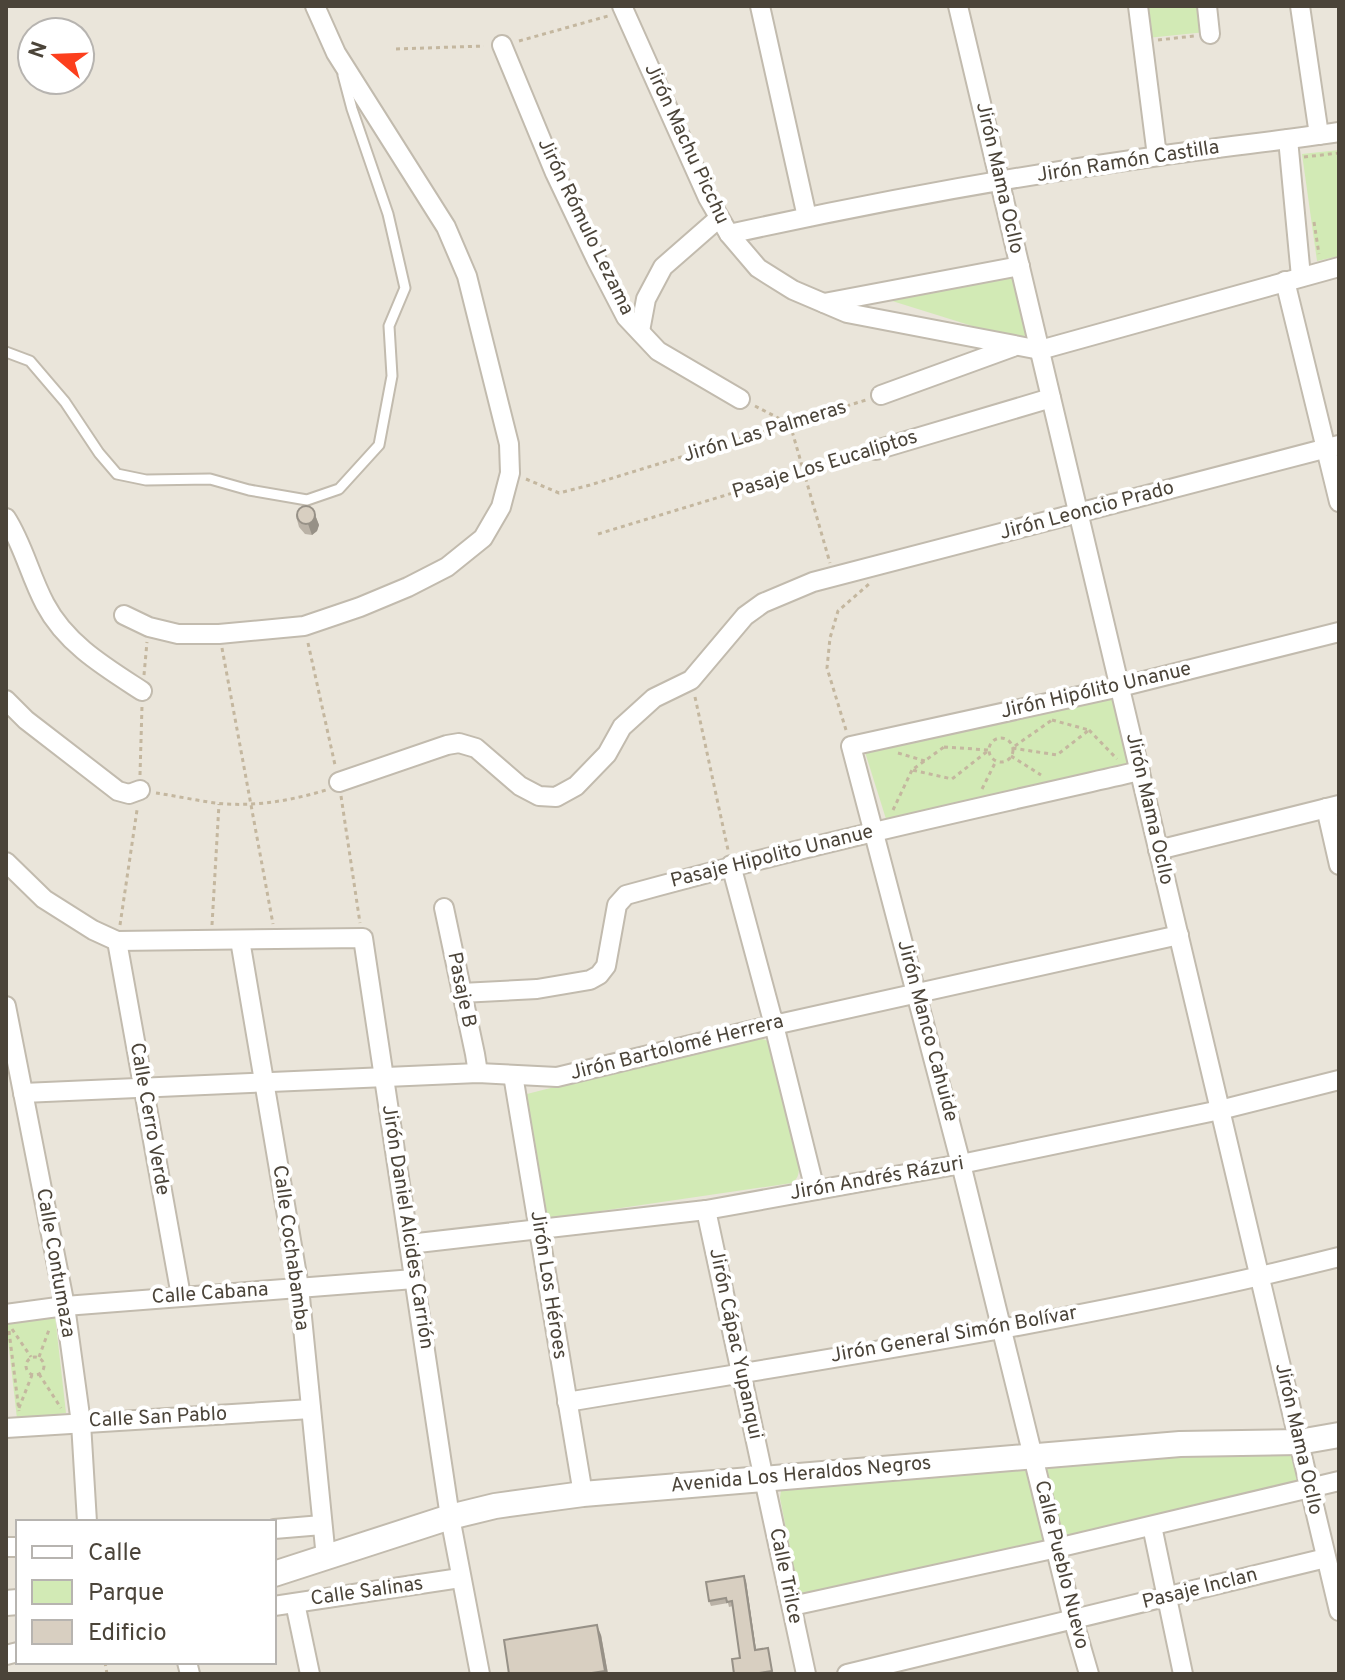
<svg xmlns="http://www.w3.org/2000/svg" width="1345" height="1680" viewBox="0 0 1345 1680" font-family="Overpass,sans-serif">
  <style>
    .residential { fill: #eae5da; fill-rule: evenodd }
    .green { fill: #d2eab5 }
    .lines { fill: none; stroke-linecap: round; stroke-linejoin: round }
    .service-casing { stroke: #c2bbae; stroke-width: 13 }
    .minor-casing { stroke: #c2bbae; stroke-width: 22 }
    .tertiary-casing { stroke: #c2bbae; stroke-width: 28 }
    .path { stroke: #c4b79f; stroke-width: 3; stroke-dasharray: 4 4; stroke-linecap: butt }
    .service { stroke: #fff; stroke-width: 9 }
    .minor { stroke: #fff; stroke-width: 18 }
    .tertiary { stroke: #fff; stroke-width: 24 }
    .wall { fill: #bab2a6 }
    .shaded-wall { fill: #979187 }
    .building { fill: #d8cfc1; stroke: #979187; stroke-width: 2 }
    .labels { text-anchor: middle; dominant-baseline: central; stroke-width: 8; stroke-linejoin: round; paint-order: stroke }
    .street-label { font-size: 20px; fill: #4b4439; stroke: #fff }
  </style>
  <rect width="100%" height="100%" fill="#f6f3ec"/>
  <path class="residential" d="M6,6H1339V1674H6ZM32,32H80V80H32ZM18,1522H274V1662H18Z"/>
  <g class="green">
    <polygon points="1143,6 1203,6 1206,32 1147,38"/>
    <polygon points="1339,150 1339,256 1317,261 1302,154"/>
    <polygon points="1013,274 1028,333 1023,337 1014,339 889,300"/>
    <polygon points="1112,694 1128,765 886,819 865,752"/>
    <path d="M754,1036L768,1041L771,1047L799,1164C799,1172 799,1178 792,1183L546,1219L542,1216L525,1103L527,1094Z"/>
    <polygon points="55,1316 66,1413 17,1419 6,1322"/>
    <polygon points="1292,1448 1303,1486 1061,1544 1041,1460"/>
    <polygon points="1032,1461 1053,1545 800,1601 780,1498 781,1490 785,1484"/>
  </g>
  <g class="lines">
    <defs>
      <polyline id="service" points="6,352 30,361 65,402 99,453 117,474 146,480 210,479 249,490 307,500 339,489 379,445 392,376 389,326 405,288 388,214 352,109 343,75"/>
      <g id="minor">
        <polyline points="622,6 708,198 729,234 758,268 793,290 847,313 1040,350 1339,267"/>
        <polyline points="760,6 807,217"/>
        <polyline points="958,6 1339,1611"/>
        <polyline points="1138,6 1157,156"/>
        <polyline points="1207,6 1210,34"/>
        <polyline points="1300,6 1319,135"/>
        <polyline points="502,45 555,173 596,259 626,317 658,351 740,399"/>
        <polyline points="1288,139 1301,277"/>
        <path d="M729,234C870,203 1016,176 1159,156C1219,147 1279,141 1339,132"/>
        <polyline points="1285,281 1339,502"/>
        <polyline points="824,303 1020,266"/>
        <polyline points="640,331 646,299 663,267 719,218"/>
        <polyline points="881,395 1013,347"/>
        <polyline points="876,450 1051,398"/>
        <path d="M6,518C23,544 30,576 45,604C66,644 105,667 142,691"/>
        <polyline points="124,615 149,627 178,634 219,634 304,626 360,607 408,587 447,567 483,538 501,507 510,473 509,444 467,276 446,227 336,53 315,6"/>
        <polyline points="6,700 26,720 118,791 129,794 140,790"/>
        <polyline points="339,782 447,745 459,743 476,748 520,786 539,796 556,797 576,786 607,754 622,727 654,698 691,680 745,616 763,603 813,582 1339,445"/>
        <polyline points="1326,808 1339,865"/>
        <polyline points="1158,850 1339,805"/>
        <polyline points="6,862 44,899 93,930 117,941 363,938 450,1517 480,1674"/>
        <polyline points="731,865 774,1025 815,1190"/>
        <polyline points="444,908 475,1054 478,1073"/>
        <polyline points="240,940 299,1287 326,1558"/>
        <polyline points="117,941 181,1296"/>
        <path d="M461,993L537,989L590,980L599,975L606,966L617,905L626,895C796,848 968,810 1140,771"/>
        <polyline points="6,1006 65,1306 81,1423 87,1522"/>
        <polyline points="513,1075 583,1494"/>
        <polyline points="23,1093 478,1073 557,1077 774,1025 1179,935"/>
        <polyline points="706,1210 806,1674"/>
        <polyline points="409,1244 706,1210 961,1164 1220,1110 1339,1080"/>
        <polyline points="6,1314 65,1306 414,1279"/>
        <path d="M567,1402C825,1359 1085,1321 1339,1257"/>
        <polyline points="6,1428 311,1409"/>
        <polyline points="1152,1526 1183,1674"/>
        <polyline points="274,1529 322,1525"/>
        <polyline points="6,1547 18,1547"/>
        <polyline points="295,1603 310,1674"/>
        <polyline points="274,1606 460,1578"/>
        <polyline points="792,1606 1057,1548 1339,1481"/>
        <polyline points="6,1655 18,1652"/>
        <polyline points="187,1662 190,1674"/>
        <polyline points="847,1674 1326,1558"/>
        <polyline points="1089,1674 1073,1619 961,1164 851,746 1120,687 1339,632"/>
      </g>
      <g id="tertiary">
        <polyline points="274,1574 450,1517 495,1506 583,1494 1180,1444 1299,1442 1339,1435"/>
        <polyline points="6,1603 18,1602"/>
      </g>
    </defs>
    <use href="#service" class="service-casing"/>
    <use href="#minor" class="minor-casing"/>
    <use href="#tertiary" class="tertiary-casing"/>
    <g class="path">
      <polyline points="1158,40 1194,36"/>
      <polyline points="519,41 608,16"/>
      <polyline points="396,49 484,46"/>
      <polyline points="1304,157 1339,153"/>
      <polyline points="1314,222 1319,254"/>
      <polyline points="755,406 790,424"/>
      <polyline points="790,424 830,563"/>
      <polyline points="526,479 559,493 590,485 866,400"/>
      <polyline points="598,534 861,454"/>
      <polyline points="308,643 335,765"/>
      <polyline points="222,648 273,924"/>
      <polyline points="144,675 147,642"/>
      <polyline points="695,697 728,850"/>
      <polygon points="1052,720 1089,730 1057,755 1012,748"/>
      <polyline points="846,730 827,668 830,638 838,611 869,584"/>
      <polyline points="1089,730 1117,759"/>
      <circle cx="1001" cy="750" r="12"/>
      <polygon points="944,747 989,750 952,779 912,770"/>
      <polyline points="898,753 925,761"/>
      <polyline points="1011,756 1041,775"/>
      <polyline points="140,775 142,706"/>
      <polyline points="982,789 996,761"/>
      <path d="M156,793C178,796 202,802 225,804C260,806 293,800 326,790"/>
      <polyline points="341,796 360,923"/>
      <polyline points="893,810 912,770"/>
      <polyline points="120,925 137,810"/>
      <polyline points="212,925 219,804"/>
      <polyline points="12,1329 31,1357"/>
      <polyline points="9,1331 19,1411"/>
      <circle cx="35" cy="1366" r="9"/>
      <polyline points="39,1357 50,1327"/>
      <polyline points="39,1374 61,1408"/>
      <polyline points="19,1408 32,1375"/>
      <polyline points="105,1662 107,1674"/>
    </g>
    <use href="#service" class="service"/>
    <use href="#minor" class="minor"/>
    <use href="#tertiary" class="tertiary"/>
  </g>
  <g class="wall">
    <polygon points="313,509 319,525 317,531 312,535 305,534 299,527 296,516"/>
    <polygon points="744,1576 746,1581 756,1650 768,1648 773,1674 734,1674 740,1658 733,1606 729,1607 728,1603 711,1606 709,1601"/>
    <polygon points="601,1635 608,1674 509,1674"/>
  </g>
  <g class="shaded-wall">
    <polygon points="315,515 319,525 317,531 312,535 308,524"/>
    <polygon points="744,1576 746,1581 757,1656 755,1650"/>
    <polygon points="597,1625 601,1635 608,1674 606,1674 605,1671"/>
  </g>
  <g class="building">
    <circle cx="306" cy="515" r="9"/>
    <polygon points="744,1576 755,1650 768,1648 772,1671 753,1674 734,1674 732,1659 740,1658 732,1601 727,1602 726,1598 709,1601 706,1582"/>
    <polygon points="597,1625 605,1671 585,1674 509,1674 504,1640"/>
  </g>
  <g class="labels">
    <g class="street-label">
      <text transform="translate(686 144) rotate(65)">Jirón Machu Picchu</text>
      <text transform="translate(1128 162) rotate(-9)">Jirón Ramón Castilla</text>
      <text transform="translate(999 178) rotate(77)">Jirón Mama Ocllo</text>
      <text transform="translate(585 227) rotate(64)">Jirón Rómulo Lezama</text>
      <text transform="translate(765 432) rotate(-17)">Jirón Las Palmeras</text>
      <text transform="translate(825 465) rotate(-17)">Pasaje Los Eucaliptos</text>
      <text transform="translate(1087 511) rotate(-15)">Jirón Leoncio Prado</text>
      <text transform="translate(1096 691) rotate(-13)">Jirón Hipólito Unanue</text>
      <text transform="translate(1149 809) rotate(77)">Jirón Mama Ocllo</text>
      <text transform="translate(772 857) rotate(-14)">Pasaje Hipolito Unanue</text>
      <text transform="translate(461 990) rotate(78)">Pasaje B</text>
      <text transform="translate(927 1031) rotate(75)">Jirón Manco Cahuide</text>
      <text transform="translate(677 1048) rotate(-14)">Jirón Bartolomé Herrera</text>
      <text transform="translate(149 1119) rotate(80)">Calle Cerro Verde</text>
      <text transform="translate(877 1179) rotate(-10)">Jirón Andrés Rázuri</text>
      <text transform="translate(407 1227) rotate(81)">Jirón Daniel Alcides Carrión</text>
      <text transform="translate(290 1248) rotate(82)">Calle Cochabamba</text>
      <text transform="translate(55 1263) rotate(80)">Calle Contumaza</text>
      <text transform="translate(548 1285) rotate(81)">Jirón Los Héroes</text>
      <text transform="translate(210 1294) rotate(-4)">Calle Cabana</text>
      <text transform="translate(954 1335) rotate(-10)">Jirón General Simón Bolívar</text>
      <text transform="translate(735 1344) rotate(78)">Jirón Cápac Yupanqui</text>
      <text transform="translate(158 1418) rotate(-3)">Calle San Pablo</text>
      <text transform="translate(1298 1439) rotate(77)">Jirón Mama Ocllo</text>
      <text transform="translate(801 1475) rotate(-5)">Avenida Los Heraldos Negros</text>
      <text transform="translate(1061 1565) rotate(76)">Calle Pueblo Nuevo</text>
      <text transform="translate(785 1576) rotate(78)">Calle Trilce</text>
      <text transform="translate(1200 1589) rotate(-14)">Pasaje Inclan</text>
      <text transform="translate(367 1592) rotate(-8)">Calle Salinas</text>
    </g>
  </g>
  <rect width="1345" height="1680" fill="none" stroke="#4b4439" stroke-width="16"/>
  <rect x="16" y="1520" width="260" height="144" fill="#ffffff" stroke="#b7b4b0" stroke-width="2"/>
  <rect x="32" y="1546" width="40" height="12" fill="#ffffff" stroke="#b7b4b0" stroke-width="2"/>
  <text x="88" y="1560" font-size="24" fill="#4b4439">Calle</text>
  <rect x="32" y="1580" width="40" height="24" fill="#d2eab5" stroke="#b7b4b0" stroke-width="2"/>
  <text x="88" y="1600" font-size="24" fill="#4b4439">Parque</text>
  <rect x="32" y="1620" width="40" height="24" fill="#d8cfc1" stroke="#b7b4b0" stroke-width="2"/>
  <text x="88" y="1640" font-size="24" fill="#4b4439">Edificio</text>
  <g transform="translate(56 56) rotate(289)"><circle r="38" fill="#ffffff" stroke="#b7b4b0" stroke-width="2"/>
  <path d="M0-6L14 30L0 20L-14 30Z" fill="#fc3f1d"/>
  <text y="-12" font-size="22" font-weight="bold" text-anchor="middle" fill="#4b4439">N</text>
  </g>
</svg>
